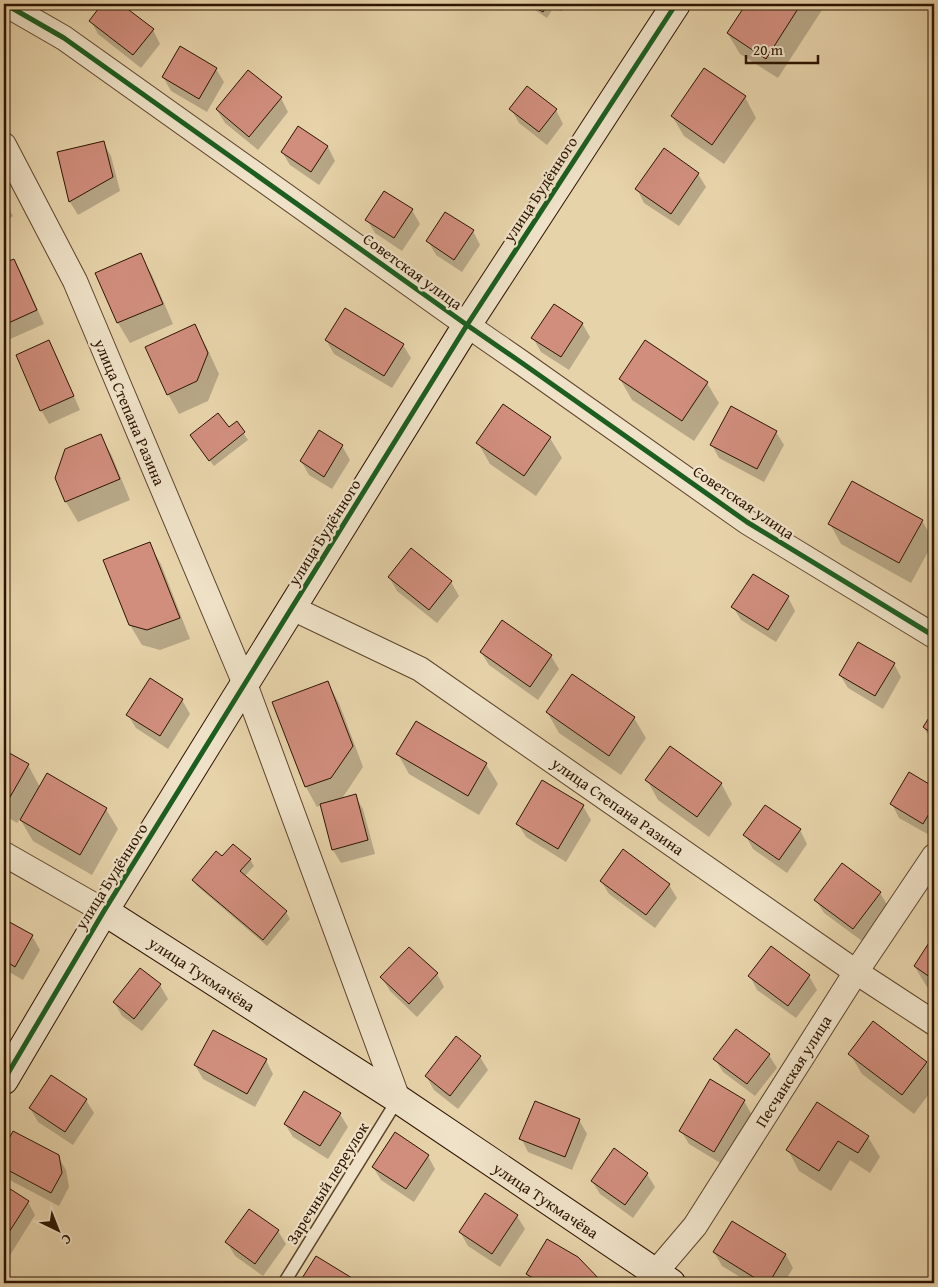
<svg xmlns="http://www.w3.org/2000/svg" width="938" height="1287" viewBox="0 0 938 1287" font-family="'Gentium Book Plus',serif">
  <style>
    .shadow { fill: #0003 }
    .building { fill: #d18e7d; stroke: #2d1401 }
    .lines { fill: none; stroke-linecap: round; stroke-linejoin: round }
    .lane-casing { stroke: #5c442b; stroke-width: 14 }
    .street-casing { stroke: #5c442b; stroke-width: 26 }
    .secondary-casing { stroke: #2d1401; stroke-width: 30 }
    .lane { stroke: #efe2c8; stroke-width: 11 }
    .street { stroke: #efe2c8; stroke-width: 24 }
    .secondary { stroke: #efe2c8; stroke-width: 28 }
    .cycleway-casing { stroke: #efe2c8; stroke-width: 8 }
    .cycleway { stroke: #1b5e20; stroke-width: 5 }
    .labels { text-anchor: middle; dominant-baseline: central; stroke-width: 4.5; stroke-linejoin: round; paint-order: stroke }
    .street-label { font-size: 16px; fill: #2d1401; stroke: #efe2c8 }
  </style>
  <rect width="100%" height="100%" fill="#e7d3aa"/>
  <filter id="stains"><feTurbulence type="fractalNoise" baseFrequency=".004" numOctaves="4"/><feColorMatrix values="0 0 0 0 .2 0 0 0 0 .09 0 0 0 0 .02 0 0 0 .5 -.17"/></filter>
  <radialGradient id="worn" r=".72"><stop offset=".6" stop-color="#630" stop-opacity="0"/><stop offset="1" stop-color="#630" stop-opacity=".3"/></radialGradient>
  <g class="shadow">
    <polygon points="104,4 119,4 153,30 160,44 141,68 98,34 91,21"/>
    <polygon points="526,4 567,4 562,11 552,10 547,18"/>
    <polygon points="748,4 819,4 822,10 778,78 740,54 728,34"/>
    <polygon points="216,69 224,82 207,112 171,91 163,77"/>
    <polygon points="745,97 756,118 724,164 684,136 672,116"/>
    <polygon points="281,98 288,112 258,150 225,123 217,110"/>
    <polygon points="511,109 556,110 563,124 547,145 519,123"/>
    <polygon points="299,128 328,147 335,161 319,185 290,165 282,152"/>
    <polygon points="103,142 111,156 120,191 78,215 70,202 58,153"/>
    <polygon points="664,150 698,174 706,187 679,226 644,203 637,189"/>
    <polygon points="4,201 13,216 4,222"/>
    <polygon points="412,210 420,224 402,251 375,233 367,220"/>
    <polygon points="473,231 480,245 462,272 436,255 428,241"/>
    <polygon points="140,255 152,275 173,324 130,343 118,323 97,273"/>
    <polygon points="14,260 22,274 44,324 8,340 4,333 4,265"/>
    <polygon points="582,323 590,337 569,370 541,352 533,338"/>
    <polygon points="194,325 206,346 219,374 208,401 179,414 168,394"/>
    <polygon points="326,340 403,345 411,358 392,388 334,354"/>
    <polygon points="48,342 56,355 80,410 49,424 41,410"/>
    <polygon points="620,379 707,383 719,403 694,441 632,400"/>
    <polygon points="504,406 550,438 562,458 536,496 490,464 478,443"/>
    <polygon points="237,423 248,440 214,466 191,436 229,429"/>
    <polygon points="319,432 342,446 350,460 332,489 309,475 301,461"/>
    <polygon points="776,432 784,445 764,482 719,458 712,445"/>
    <polygon points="101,436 112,456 130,500 78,522 66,502 57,478"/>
    <polygon points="922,521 934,541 911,583 841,544 830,524"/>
    <polygon points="149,544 161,564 190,639 160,650 142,645 130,625"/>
    <polygon points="411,550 451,582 459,596 437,623 397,591 389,577"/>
    <polygon points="788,597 795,611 776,642 741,620 733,607"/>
    <polygon points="481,652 551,656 559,669 538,700 489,665"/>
    <polygon points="894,664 901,677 883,709 848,688 840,675"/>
    <polygon points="572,676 634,718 646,738 621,775 559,733 547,712"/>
    <polygon points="150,679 182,700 190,714 168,749 136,728 128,715"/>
    <polygon points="328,683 339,703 363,767 341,800 355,796 363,809 375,854 341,863 333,850 321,805 317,807 306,787 274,703"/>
    <polygon points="934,712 934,743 932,741 924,728"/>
    <polygon points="4,751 28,765 40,787 106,809 118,829 92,875 33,841 20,819 17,823 4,815"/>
    <polygon points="398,754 486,764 498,784 479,815 409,774"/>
    <polygon points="910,774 934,788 934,831 931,836 899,818 892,804"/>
    <polygon points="647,780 721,783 732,804 709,837 658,800"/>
    <polygon points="583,806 591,820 566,862 526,837 518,824"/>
    <polygon points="800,830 807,844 787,873 753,849 745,835"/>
    <polygon points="222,858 250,859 254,866 244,877 286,912 290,919 267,946 197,886 193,880"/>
    <polygon points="601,881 669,885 677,898 655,928 609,894"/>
    <polygon points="880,893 888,906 862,941 824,913 816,900"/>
    <polygon points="4,920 32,936 40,950 23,980 4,969"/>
    <polygon points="934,937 934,992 927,987 915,967"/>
    <polygon points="437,974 444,987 417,1017 390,991 382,978"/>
    <polygon points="750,976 809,976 817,990 796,1018 757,990"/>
    <polygon points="160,985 168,999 142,1031 122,1016 114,1002"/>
    <polygon points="4,1024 8,1032 4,1040"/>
    <polygon points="456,1038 480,1057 488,1070 458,1109 434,1090 426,1076"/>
    <polygon points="850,1054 926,1063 934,1077 934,1087 914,1114 862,1074"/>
    <polygon points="769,1055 777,1068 755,1096 723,1072 715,1059"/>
    <polygon points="266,1060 273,1074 255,1107 203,1079 195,1065"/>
    <polygon points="86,1100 94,1113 73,1145 38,1122 30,1108"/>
    <polygon points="744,1101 752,1115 722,1164 689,1144 681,1131"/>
    <polygon points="817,1104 868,1137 880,1157 870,1173 850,1160 831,1191 799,1171 788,1150"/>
    <polygon points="340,1114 348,1127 328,1159 293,1137 285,1124"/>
    <polygon points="579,1120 587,1134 572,1170 528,1152 521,1138"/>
    <polygon points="13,1132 58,1156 66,1170 69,1187 59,1206 4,1177 4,1150"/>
    <polygon points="428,1156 435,1169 414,1202 381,1180 373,1167"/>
    <polygon points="647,1174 655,1187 633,1218 600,1194 592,1181"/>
    <polygon points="4,1187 28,1202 35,1215 4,1265"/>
    <polygon points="517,1216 525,1229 500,1267 468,1246 460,1232"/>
    <polygon points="732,1223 786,1255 793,1268 784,1283 750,1283 722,1266 714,1252"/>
    <polygon points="278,1231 286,1244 263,1276 235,1256 227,1242"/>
    <polygon points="316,1258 351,1279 353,1283 301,1283"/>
    <polygon points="577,1258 601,1283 533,1283 528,1274"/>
    <polygon points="200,1279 207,1283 198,1283"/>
  </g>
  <g class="building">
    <polygon points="102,4 121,4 154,29 133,55 89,21"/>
    <polygon points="530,4 559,4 548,4 543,12"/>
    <polygon points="746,4 801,4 766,59 727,33"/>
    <polygon points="180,46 217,68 199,99 162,77"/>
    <polygon points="704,68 746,96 712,145 671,116"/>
    <polygon points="248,70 282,97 249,137 216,109"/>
    <polygon points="527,86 557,109 539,132 509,109"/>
    <polygon points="298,126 328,146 311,172 281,152"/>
    <polygon points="104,141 113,177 69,202 57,152"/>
    <polygon points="664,148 699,173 671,214 635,189"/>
    <polygon points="384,191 413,209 394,238 365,220"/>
    <polygon points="445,212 474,230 454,260 426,241"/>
    <polygon points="141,253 163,304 117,323 95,273"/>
    <polygon points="14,259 37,310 4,325 4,263"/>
    <polygon points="554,304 583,323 561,357 531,338"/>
    <polygon points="345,308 404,344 384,376 325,340"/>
    <polygon points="195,324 208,353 197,381 167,395 145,347"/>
    <polygon points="49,340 74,396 40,411 16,355"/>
    <polygon points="645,340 708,382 682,421 619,379"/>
    <polygon points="503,404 551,437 524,476 476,443"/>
    <polygon points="731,406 777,431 757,469 710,445"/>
    <polygon points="218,413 229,427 237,421 245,432 209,461 190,435"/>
    <polygon points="319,430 343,445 324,477 300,461"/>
    <polygon points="101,434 120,479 65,502 55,478 65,449"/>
    <polygon points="852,481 923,520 899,563 828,524"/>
    <polygon points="150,542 180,618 147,630 129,625 103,560"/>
    <polygon points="411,548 452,581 429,610 388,577"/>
    <polygon points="753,574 789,596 768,630 731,607"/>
    <polygon points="502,620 552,655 530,687 480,652"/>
    <polygon points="858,642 895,663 875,696 839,675"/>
    <polygon points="572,674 635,717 609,756 546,712"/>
    <polygon points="150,678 183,699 160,736 126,715"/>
    <polygon points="328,681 353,746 331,778 305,787 272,702"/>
    <polygon points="934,710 934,735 923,727"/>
    <polygon points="416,721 487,763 468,796 396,754"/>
    <polygon points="670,746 722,783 697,817 645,780"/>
    <polygon points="4,750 29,764 6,804 4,803"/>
    <polygon points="909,772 934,787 934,805 923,824 890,804"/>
    <polygon points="47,773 107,808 80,855 20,820"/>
    <polygon points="542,780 584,805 558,849 516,824"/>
    <polygon points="356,794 368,840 332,850 320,804"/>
    <polygon points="765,805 801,829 779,860 743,835"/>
    <polygon points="233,844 251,859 240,871 287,911 263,940 192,880 216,851 222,856"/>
    <polygon points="623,849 670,884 646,915 600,881"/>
    <polygon points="842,863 881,892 853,929 814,900"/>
    <polygon points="4,919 33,935 15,967 4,960"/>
    <polygon points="934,935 934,980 914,966"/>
    <polygon points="771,946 810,975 788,1006 748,976"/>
    <polygon points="409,947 438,973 409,1004 380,977"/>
    <polygon points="140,968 161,984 134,1019 113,1002"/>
    <polygon points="873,1021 927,1062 902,1095 848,1054"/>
    <polygon points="736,1029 770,1054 747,1084 713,1059"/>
    <polygon points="213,1030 267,1059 247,1094 194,1065"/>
    <polygon points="456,1036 481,1056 450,1096 425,1076"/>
    <polygon points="51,1075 87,1099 65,1132 29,1108"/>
    <polygon points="710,1079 745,1100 714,1152 679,1131"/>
    <polygon points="304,1091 341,1113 320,1146 284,1124"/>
    <polygon points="535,1101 580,1119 565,1157 519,1139"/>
    <polygon points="817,1102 869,1136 858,1153 838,1141 819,1171 786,1150"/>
    <polygon points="13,1131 59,1155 62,1173 51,1193 4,1168 4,1148"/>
    <polygon points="395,1132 429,1155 406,1189 372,1167"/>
    <polygon points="614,1148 648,1173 625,1205 591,1181"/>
    <polygon points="4,1185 29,1201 4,1240"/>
    <polygon points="485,1193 518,1215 492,1254 459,1232"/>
    <polygon points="249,1209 279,1230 255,1264 225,1242"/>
    <polygon points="732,1221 786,1254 769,1283 763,1283 713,1252"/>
    <polygon points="547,1239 578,1257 603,1283 542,1283 526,1274"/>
    <polygon points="316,1256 352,1278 350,1283 299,1283"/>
  </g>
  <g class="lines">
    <defs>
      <polyline id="lane" points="284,1283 398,1099"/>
      <g id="street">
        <polyline points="5,4 64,38 467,325 522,363 747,522 934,636"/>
        <polyline points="4,145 75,281 245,684 398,1099"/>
        <polyline points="292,608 420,669 856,972 934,1023"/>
        <polyline points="4,854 104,911"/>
        <polyline points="648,1283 655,1273 695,1226 856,972 934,856"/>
      </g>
      <g id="secondary">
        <polyline points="104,911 398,1099 671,1283"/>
        <polyline points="4,1080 104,911 467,325 676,4"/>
      </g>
    </defs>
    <use href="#lane" class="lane-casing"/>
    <use href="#street" class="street-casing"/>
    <use href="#secondary" class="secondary-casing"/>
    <use href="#lane" class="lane"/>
    <use href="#street" class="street"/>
    <use href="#secondary" class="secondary"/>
    <defs>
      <g id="cycleway">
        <polyline points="5,4 64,38 467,325 522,363 747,522 934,636"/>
        <polyline points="4,1080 104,911 467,325 676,4"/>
      </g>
    </defs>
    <use href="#cycleway" class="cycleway-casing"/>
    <use href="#cycleway" class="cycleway"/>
  </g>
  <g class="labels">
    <g class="street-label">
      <text transform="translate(540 189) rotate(-57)">улица Будённого</text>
      <text transform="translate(413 271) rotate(36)">Советская улица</text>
      <text transform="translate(130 412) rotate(67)">улица Степана Разина</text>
      <text transform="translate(744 502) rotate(34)">Советская улица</text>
      <text transform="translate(324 532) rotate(-58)">улица Будённого</text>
      <text transform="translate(618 806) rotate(35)">улица Степана Разина</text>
      <text transform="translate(111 876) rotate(-58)">улица Будённого</text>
      <text transform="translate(202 974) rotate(33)">улица Тукмачёва</text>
      <text transform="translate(793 1071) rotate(-58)">Песчанская улица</text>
      <text transform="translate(327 1183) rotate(-58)">Заречный переулок</text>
      <text transform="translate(546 1200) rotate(34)">улица Тукмачёва</text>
    </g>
  </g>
  <rect width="938" height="1287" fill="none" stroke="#e7d3aa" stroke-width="20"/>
  <rect x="5" y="5" width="928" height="1277" fill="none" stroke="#2d1401" stroke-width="2.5"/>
  <rect x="10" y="10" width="918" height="1267" fill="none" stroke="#2d1401"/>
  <g transform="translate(58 1230) rotate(137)" stroke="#efe2c8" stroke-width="4" paint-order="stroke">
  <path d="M0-4L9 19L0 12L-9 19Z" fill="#2d1401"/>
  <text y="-8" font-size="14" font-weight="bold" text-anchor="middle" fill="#2d1401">С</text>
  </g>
  <path d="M746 55v8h72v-8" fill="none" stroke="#2d1401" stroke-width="2.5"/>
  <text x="753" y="55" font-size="15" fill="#2d1401" stroke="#efe2c8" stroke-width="4" paint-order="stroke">20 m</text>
  <rect width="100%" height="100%" filter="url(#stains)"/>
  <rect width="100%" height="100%" fill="url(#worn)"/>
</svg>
